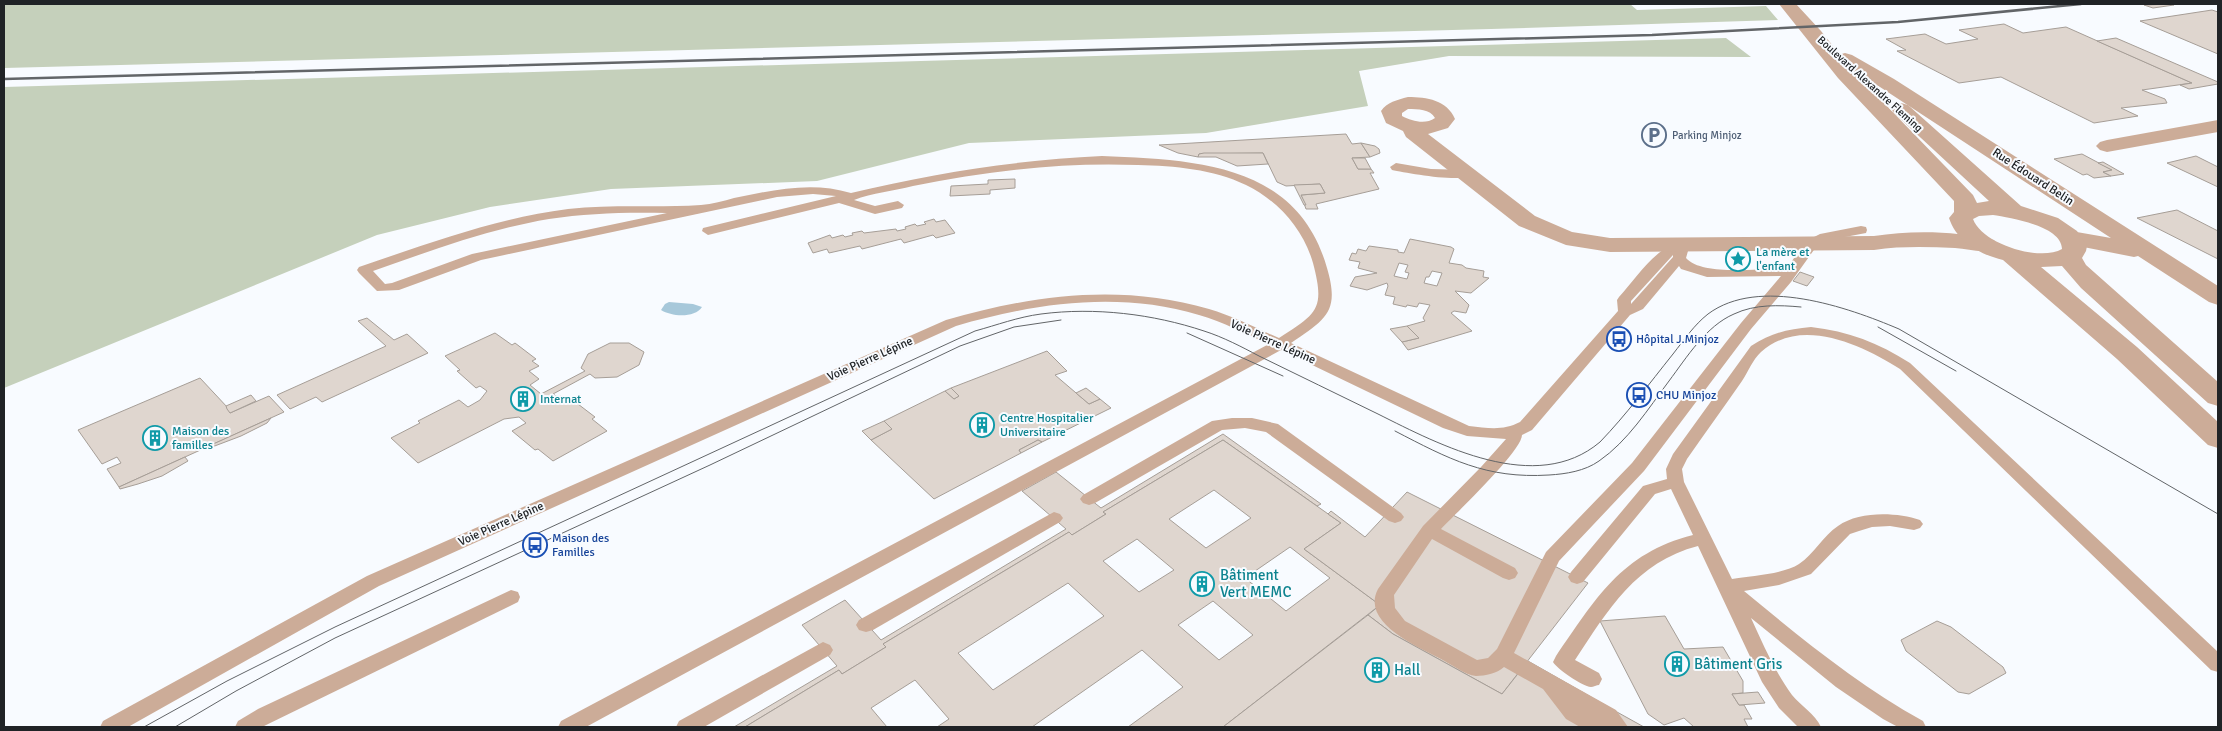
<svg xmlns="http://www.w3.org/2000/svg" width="2222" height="731" viewBox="0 0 2222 731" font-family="Signika,sans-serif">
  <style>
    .green { fill: #c5d0bb }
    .water { fill: #a7c8da }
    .building { fill: #dfd6cf; stroke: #a69e97; fill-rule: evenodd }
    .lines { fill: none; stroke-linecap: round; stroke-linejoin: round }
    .service { fill: #ccac98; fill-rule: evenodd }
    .minor { fill: #ccac98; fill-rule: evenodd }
    .tertiary { fill: #ccac98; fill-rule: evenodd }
    .tram { stroke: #626568; stroke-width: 1 }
    .rail { stroke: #626568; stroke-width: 2.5 }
    .labels { text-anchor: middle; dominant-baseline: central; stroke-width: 4; stroke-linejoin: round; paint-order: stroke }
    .far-street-label { font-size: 11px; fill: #202326; stroke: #f8fbff }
    .far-service-label { font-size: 11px; fill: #4e5e75; stroke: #f8fbff; text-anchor: start }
    .street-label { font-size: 12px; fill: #202326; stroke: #f8fbff }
    .culture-label { font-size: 12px; fill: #0d838f; stroke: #f8fbff; text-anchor: start }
    .transit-label { font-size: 12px; fill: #164399; stroke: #f8fbff; text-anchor: start }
    .near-culture-label { font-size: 15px; fill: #0d838f; stroke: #f8fbff; text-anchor: start }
  </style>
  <rect width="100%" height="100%" fill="#f8fbff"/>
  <g class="green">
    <polygon points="4,4 1630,4 1637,10 1766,6 1778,20 1491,29 4,68"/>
    <polygon points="1726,38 1751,57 1449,56 1359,71 1368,106 1206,133 969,143 817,181 611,189 490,207 377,235 4,388 4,87"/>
  </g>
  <path class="water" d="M669,302L693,304L702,307C695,318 672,317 661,310L665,304Z"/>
  <g class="building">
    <polygon points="2172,4 2174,5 2153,8 2144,5"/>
    <polygon points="2212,10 2218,12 2218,54 2140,21"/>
    <polygon points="2004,24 2023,33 2066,27 2192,83 2142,90 2165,99 2167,103 2121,108 2138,116 2094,123 2001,77 1959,83 1897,51 1906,50 1886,39 1925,34 1946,44 1978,39 1959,30"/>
    <polygon points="2116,38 2218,82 2218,84 2189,89 2180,85 2192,83 2097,41"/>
    <polygon points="1346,134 1352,144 1361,143 1370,157 1352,158 1358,169 1371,169 1374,173 1370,173 1379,189 1316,204 1318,209 1306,209 1301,195 1325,193 1320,184 1286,186 1277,182 1263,153 1199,154 1198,157 1178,153 1159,145"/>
    <polygon points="1361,143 1375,146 1379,149 1380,153 1370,157"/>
    <polygon points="1204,153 1263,153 1268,164 1237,166 1216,157 1198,157 1199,154"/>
    <polygon points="2082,154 2112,170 2103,172 2111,176 2094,178 2087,174 2083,175 2054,159"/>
    <polygon points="2196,156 2218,167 2218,187 2167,163"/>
    <polygon points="1352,158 1365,158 1371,169 1358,169"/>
    <polygon points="2103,162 2124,174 2111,176 2103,172 2112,170 2098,163"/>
    <polygon points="1015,179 1015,188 990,190 990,194 950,196 951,186 988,184 988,180"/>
    <polygon points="1320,184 1325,193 1301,195 1306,205 1304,205 1294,185"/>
    <polygon points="2177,210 2218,231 2218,259 2137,218"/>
    <polygon points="934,219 936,222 945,220 955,233 936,238 933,235 904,243 901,239 862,249 860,246 829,253 827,249 813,253 808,243 830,235 832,238 843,235 845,237 853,235 852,233 862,231 864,233 896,229 897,231 906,229 905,227 915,224 917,226 926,224 924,222"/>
    <path d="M1410,239L1451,247L1454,249L1449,263L1462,265L1466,268L1484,271L1483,277L1489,278L1471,293L1455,291L1469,305L1466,313L1454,311L1451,313L1472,331L1408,350L1402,342L1419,338L1407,326L1425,321L1423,318L1430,305L1419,303L1417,307L1407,305L1406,307L1393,304L1395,297L1385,295L1388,286L1387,283L1367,290L1350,286L1355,277L1377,273L1358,268L1360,262L1349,260L1352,253L1356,254L1358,249L1366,251L1369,246L1398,250V252L1404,253ZM1399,263L1408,265L1405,272L1409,273L1407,279L1394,276ZM1432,271L1442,273L1437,286L1424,283L1426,277H1429Z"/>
    <polygon points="1800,272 1814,277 1807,286 1793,281"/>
    <polygon points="367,318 394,340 407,334 428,353 322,402 316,397 290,409 277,395 386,346 358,321"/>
    <polygon points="1407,326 1419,338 1402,342 1390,329"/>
    <polygon points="495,333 512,345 515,343 536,359 532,361 539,366 529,371 539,379 530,385 541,394 585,371 581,368 588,354 610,343 629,343 644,352 639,365 617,377 595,378 590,374 553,394 558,397 561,396 570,403 574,401 595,417 592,419 607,431 553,461 538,449 535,450 512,431 526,423 519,417 504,419 418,463 391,438 420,423 418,421 459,400 468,407 480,400 487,391 480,386 476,388 457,371 460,370 445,356"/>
    <polygon points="1047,351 1067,371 1055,375 1089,404 1100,399 1111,408 1042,442 1038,440 1029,445 1019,450 1021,453 934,499 871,440 892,429 884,421 945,391 954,399 959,396 951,388"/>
    <polygon points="200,378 228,408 230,413 269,396 284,412 119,487 107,469 121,463 117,457 102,464 78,430"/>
    <polygon points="951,388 959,396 954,399 945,391"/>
    <polygon points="1086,388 1100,399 1089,404 1076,393"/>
    <polygon points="251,395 256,401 230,413 227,409 226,406"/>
    <polygon points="271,418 267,423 241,436 212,447 211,445"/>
    <polygon points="884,421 892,429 871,440 862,431"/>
    <polygon points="1223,434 1321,504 1317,506 1223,440 1103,512 1106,514 1072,535 1069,532 883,644 886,647 842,674 839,670 745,727 734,727 837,666 802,625 845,600 881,640 1066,529 1022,491 1056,472 1101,508"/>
    <polygon points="1038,440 1042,442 1021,453 1019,450"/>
    <path d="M1223,440L1341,523L1304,549L1380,605L1223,727H1128L1183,687L1142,650L1032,727H937L949,719L915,680L871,708L887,727H745L839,670L842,674L886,647L883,644L1069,532L1072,535L1106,514L1103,512ZM1214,490L1251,518L1206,548L1169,519ZM1137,539L1174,570L1139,592L1103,561ZM1290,547L1330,578L1286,611L1245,578ZM1068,583L1104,616L993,690L958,653ZM1213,601L1253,635L1219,660L1178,625Z"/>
    <polygon points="185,457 188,461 162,476 138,484 120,489 119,487"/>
    <polygon points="1407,492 1588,583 1502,694 1393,634 1368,615 1380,605 1304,549 1341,523 1328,514 1331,511 1365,537"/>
    <polygon points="1368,615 1393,634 1502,694 1528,661 1617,712 1607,727 1223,727"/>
    <polygon points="1665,616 1684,649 1723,647 1743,681 1743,693 1732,694 1739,705 1744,705 1752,719 1744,719 1748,727 1694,727 1684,718 1664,725 1648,714 1600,621"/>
    <polygon points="1937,621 1951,627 2003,667 2006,673 1969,694 1958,692 1906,651 1901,640"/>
    <polygon points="1758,692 1765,703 1739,705 1732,694"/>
    <polygon points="1617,712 1644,727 1607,727"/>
  </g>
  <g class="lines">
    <g class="service">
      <path d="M1102,156C1193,160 1297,162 1327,268C1340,312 1326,319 1291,343L1469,426C1488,428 1503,431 1520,422L1618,311L1617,300L1619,297C1637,277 1656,247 1683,240L1690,244L1686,258C1703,277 1762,268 1787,268L1806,241L1820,234L1861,226L1866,227L1867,230L1866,233L1829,240L1816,247L1791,282L1751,329L1644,471L1559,561L1514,653L1616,710L1628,727H1580L1566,719L1543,689L1504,667C1498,673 1485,676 1476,676C1465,675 1451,664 1441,659C1419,647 1360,623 1378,589L1423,526L1481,467L1506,439L1467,436L1443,428L1281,350L586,727H558L561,721L1269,344C1246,334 1223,322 1199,315C1119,291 1035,303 956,326L379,586L128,727H100L103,721L367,576L946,320C1033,295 1120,283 1209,309C1233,316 1256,328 1279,338C1318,313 1325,309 1313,263C1303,228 1277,200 1246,185C1213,169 1175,166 1138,165C1062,162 987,171 913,186C894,191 872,193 854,200L875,206L898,201L904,205L902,208L875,214L839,203L708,235L702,231L703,228L836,196L813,194L777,197L481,260L399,290L377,291L359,273L357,270L359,267C427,244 496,218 568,209C612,204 657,208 701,205C712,204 724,201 734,198C773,190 812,181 851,193C934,173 1017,160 1102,156ZM667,213L472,254L392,283L385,284L373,271C430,251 489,229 549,219C588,213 628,212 667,213ZM1673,255V257L1631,304V301ZM1679,266L1681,269L1707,277L1781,276L1741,323L1632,463L1546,552L1497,649L1488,658L1477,660L1405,621L1395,608L1394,595L1432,539L1503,578L1509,580L1515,578L1518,573L1515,568L1441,529C1455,514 1522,451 1522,435L1532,430L1630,315L1643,309Z"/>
      <path d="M1396,163L1431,169L1469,170L1475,174C1465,184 1407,173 1392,170L1390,167Z"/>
      <path d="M1811,327C1848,331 1879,343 1910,363L2218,652V672L2211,670L1900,369C1862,345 1801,316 1761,352C1753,359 1748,372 1742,381C1724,407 1705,433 1687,459L1682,469L1684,482L1732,579C1750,576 1784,574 1799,564C1814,554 1823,536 1838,526C1859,511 1896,512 1920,520L1923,524L1920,528L1914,530L1890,526L1872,527L1859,531L1850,534L1811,574L1779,585L1744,591C1801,638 1858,685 1923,721L1926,727H1898L1883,719L1836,687L1751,618C1763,644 1775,672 1792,695C1801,706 1815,714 1821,727H1798L1779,708L1762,682L1698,546C1636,562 1608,610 1575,660L1599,673L1602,679L1599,685C1597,685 1593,687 1591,687C1582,686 1557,669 1553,662L1556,656C1595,600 1621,553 1693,535L1671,489L1655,494L1583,582L1577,584L1571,582L1568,577L1571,572L1643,486L1667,479L1666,469L1673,454L1751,346C1771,333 1788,329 1811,327Z"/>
      <polygon points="1232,418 1252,418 1278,424 1401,513 1404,517 1401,521 1395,523 1389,521 1266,432 1245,428 1222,430 1095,503 1089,505 1083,503 1080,499 1083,495 1212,421"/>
      <polygon points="1054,512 1060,514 1063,518 1060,522 873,630 866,632 859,630 856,625 859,620"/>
      <polygon points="511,590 518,592 520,597 518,602 262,727 235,727 238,721 258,709"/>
      <polygon points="823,642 830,645 833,650 830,655 704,727 676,727 679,721"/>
    </g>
    <g class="minor">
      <polygon points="1845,53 1852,55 1894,79 2218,286 2218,305 2209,302 2138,256 2134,257 2063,243 2059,238 2063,233 2071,231 2111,238 1880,87 1838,63 1836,59 1838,55"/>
      <path d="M1408,97C1427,97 1447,100 1455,119L1448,128L1428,134L1535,216L1572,232L1610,238L1874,236C1912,230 1956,231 1994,240L1997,245L1994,250C1980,253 1968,249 1955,248C1928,247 1901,246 1874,250L1610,252L1566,245L1519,226L1406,137L1403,131L1386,123L1381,111C1387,102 1397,100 1408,97ZM1408,109C1418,109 1430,109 1435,118C1425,125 1412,121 1402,116V113Z"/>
      <polygon points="2218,120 2218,132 2107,152 2100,150 2096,146 2100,142 2107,140"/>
    </g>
    <path class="tertiary" d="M1779,4H1796L1821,31L1852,70L1973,195L1977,203L1989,201L1894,113L1891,109L1894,105L1901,103L1908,105L2021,206L2058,218L2077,231L2087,246L2086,251L2082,258L2086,265L2218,382V406L2208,403L2081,288L2062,266L2041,267L2137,347L2218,422V448L2208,445L2117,359L2003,260C1979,254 1957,242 1949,218L1954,212V201L1838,78ZM1993,215C2011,218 2062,226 2062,249C2040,262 1982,244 1973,219L1979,216Z"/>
    <g class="tram">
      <polyline points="1878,327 1956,371"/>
      <polyline points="1187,333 1283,376"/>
      <path d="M1395,431C1449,459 1486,479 1549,475C1566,474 1585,471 1599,461C1628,441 1648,409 1669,381C1687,357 1706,326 1734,314C1755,304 1779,305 1801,307"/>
      <path d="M144,727L227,681L335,627L975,331C997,325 1018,317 1041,314C1095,307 1153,314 1204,331C1223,337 1242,347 1259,356C1299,375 1338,395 1378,414C1440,445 1536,496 1600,442C1626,415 1649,384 1673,354C1684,340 1694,325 1708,314C1759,276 1847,307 1899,329L2218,514"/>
      <polyline points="175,727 236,691 335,638 710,465 960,346 1014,327 1061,320"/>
    </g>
    <polyline class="rail" points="4,79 1652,35 1898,22 2081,4"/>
  </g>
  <defs>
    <symbol id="parking-ring" viewBox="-11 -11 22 22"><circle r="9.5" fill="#f8fbff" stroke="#5c6f8a" stroke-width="1.5"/><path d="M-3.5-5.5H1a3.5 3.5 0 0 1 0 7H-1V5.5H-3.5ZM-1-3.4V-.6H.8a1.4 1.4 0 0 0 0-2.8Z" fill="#5c6f8a"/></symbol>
    <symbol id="sight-ring" viewBox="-11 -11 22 22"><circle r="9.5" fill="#f8fbff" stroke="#0f9aa8" stroke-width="1.5"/><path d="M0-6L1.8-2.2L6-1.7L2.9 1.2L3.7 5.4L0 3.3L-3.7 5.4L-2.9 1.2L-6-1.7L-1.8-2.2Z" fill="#0f9aa8"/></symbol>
    <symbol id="bus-ring" viewBox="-11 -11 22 22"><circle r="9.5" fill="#f8fbff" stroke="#1a4fb4" stroke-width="1.5"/><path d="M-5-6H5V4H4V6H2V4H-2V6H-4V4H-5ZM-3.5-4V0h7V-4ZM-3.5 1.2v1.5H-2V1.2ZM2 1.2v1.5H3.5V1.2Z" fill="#1a4fb4"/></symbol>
    <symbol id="building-ring" viewBox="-11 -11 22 22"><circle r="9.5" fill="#f8fbff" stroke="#0f9aa8" stroke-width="1.5"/><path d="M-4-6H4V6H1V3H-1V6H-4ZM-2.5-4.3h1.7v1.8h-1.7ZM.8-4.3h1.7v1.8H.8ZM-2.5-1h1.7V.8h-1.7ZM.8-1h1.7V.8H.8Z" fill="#0f9aa8"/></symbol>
  </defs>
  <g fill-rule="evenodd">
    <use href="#parking-ring" x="1640" y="121" width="28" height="28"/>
    <use href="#sight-ring" x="1724" y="245" width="28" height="28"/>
    <use href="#bus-ring" x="1605" y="325" width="28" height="28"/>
    <use href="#bus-ring" x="1625" y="381" width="28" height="28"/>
    <use href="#building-ring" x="509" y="385" width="28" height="28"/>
    <use href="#building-ring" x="968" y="411" width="28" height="28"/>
    <use href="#building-ring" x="141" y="424" width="28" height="28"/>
    <use href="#bus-ring" x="521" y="531" width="28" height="28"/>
    <use href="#building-ring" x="1188" y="570" width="28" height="28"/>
    <use href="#building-ring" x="1663" y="650" width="28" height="28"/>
    <use href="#building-ring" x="1363" y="656" width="28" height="28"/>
  </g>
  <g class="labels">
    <g class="far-street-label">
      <text transform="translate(1870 84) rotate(42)">Boulevard Alexandre Fleming</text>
    </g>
    <g class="far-service-label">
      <text x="1672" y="135">Parking Minjoz</text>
    </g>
    <g class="street-label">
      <text transform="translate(2033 177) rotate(33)">Rue Édouard Belin</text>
      <text transform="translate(1273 342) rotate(24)">Voie Pierre Lépine</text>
      <text transform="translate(870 359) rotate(-24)">Voie Pierre Lépine</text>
      <text transform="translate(501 524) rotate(-24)">Voie Pierre Lépine</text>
    </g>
    <g class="culture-label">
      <text x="1756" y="252">La mère et<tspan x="1756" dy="14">l'enfant</tspan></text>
      <text x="540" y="399">Internat</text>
      <text x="1000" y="418">Centre Hospitalier<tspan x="1000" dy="14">Universitaire</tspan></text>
      <text x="172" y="431">Maison des<tspan x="172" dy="14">familles</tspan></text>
    </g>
    <g class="transit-label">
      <text x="1636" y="339">Hôpital J.Minjoz</text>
      <text x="1656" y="395">CHU Minjoz</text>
      <text x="552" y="538">Maison des<tspan x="552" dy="14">Familles</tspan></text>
    </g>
    <g class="near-culture-label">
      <text x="1220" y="575">Bâtiment<tspan x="1220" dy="17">Vert MEMC</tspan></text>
      <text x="1694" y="664">Bâtiment Gris</text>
      <text x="1394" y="670">Hall</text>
    </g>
  </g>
  <rect width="2222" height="731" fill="none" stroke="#202326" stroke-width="10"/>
</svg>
